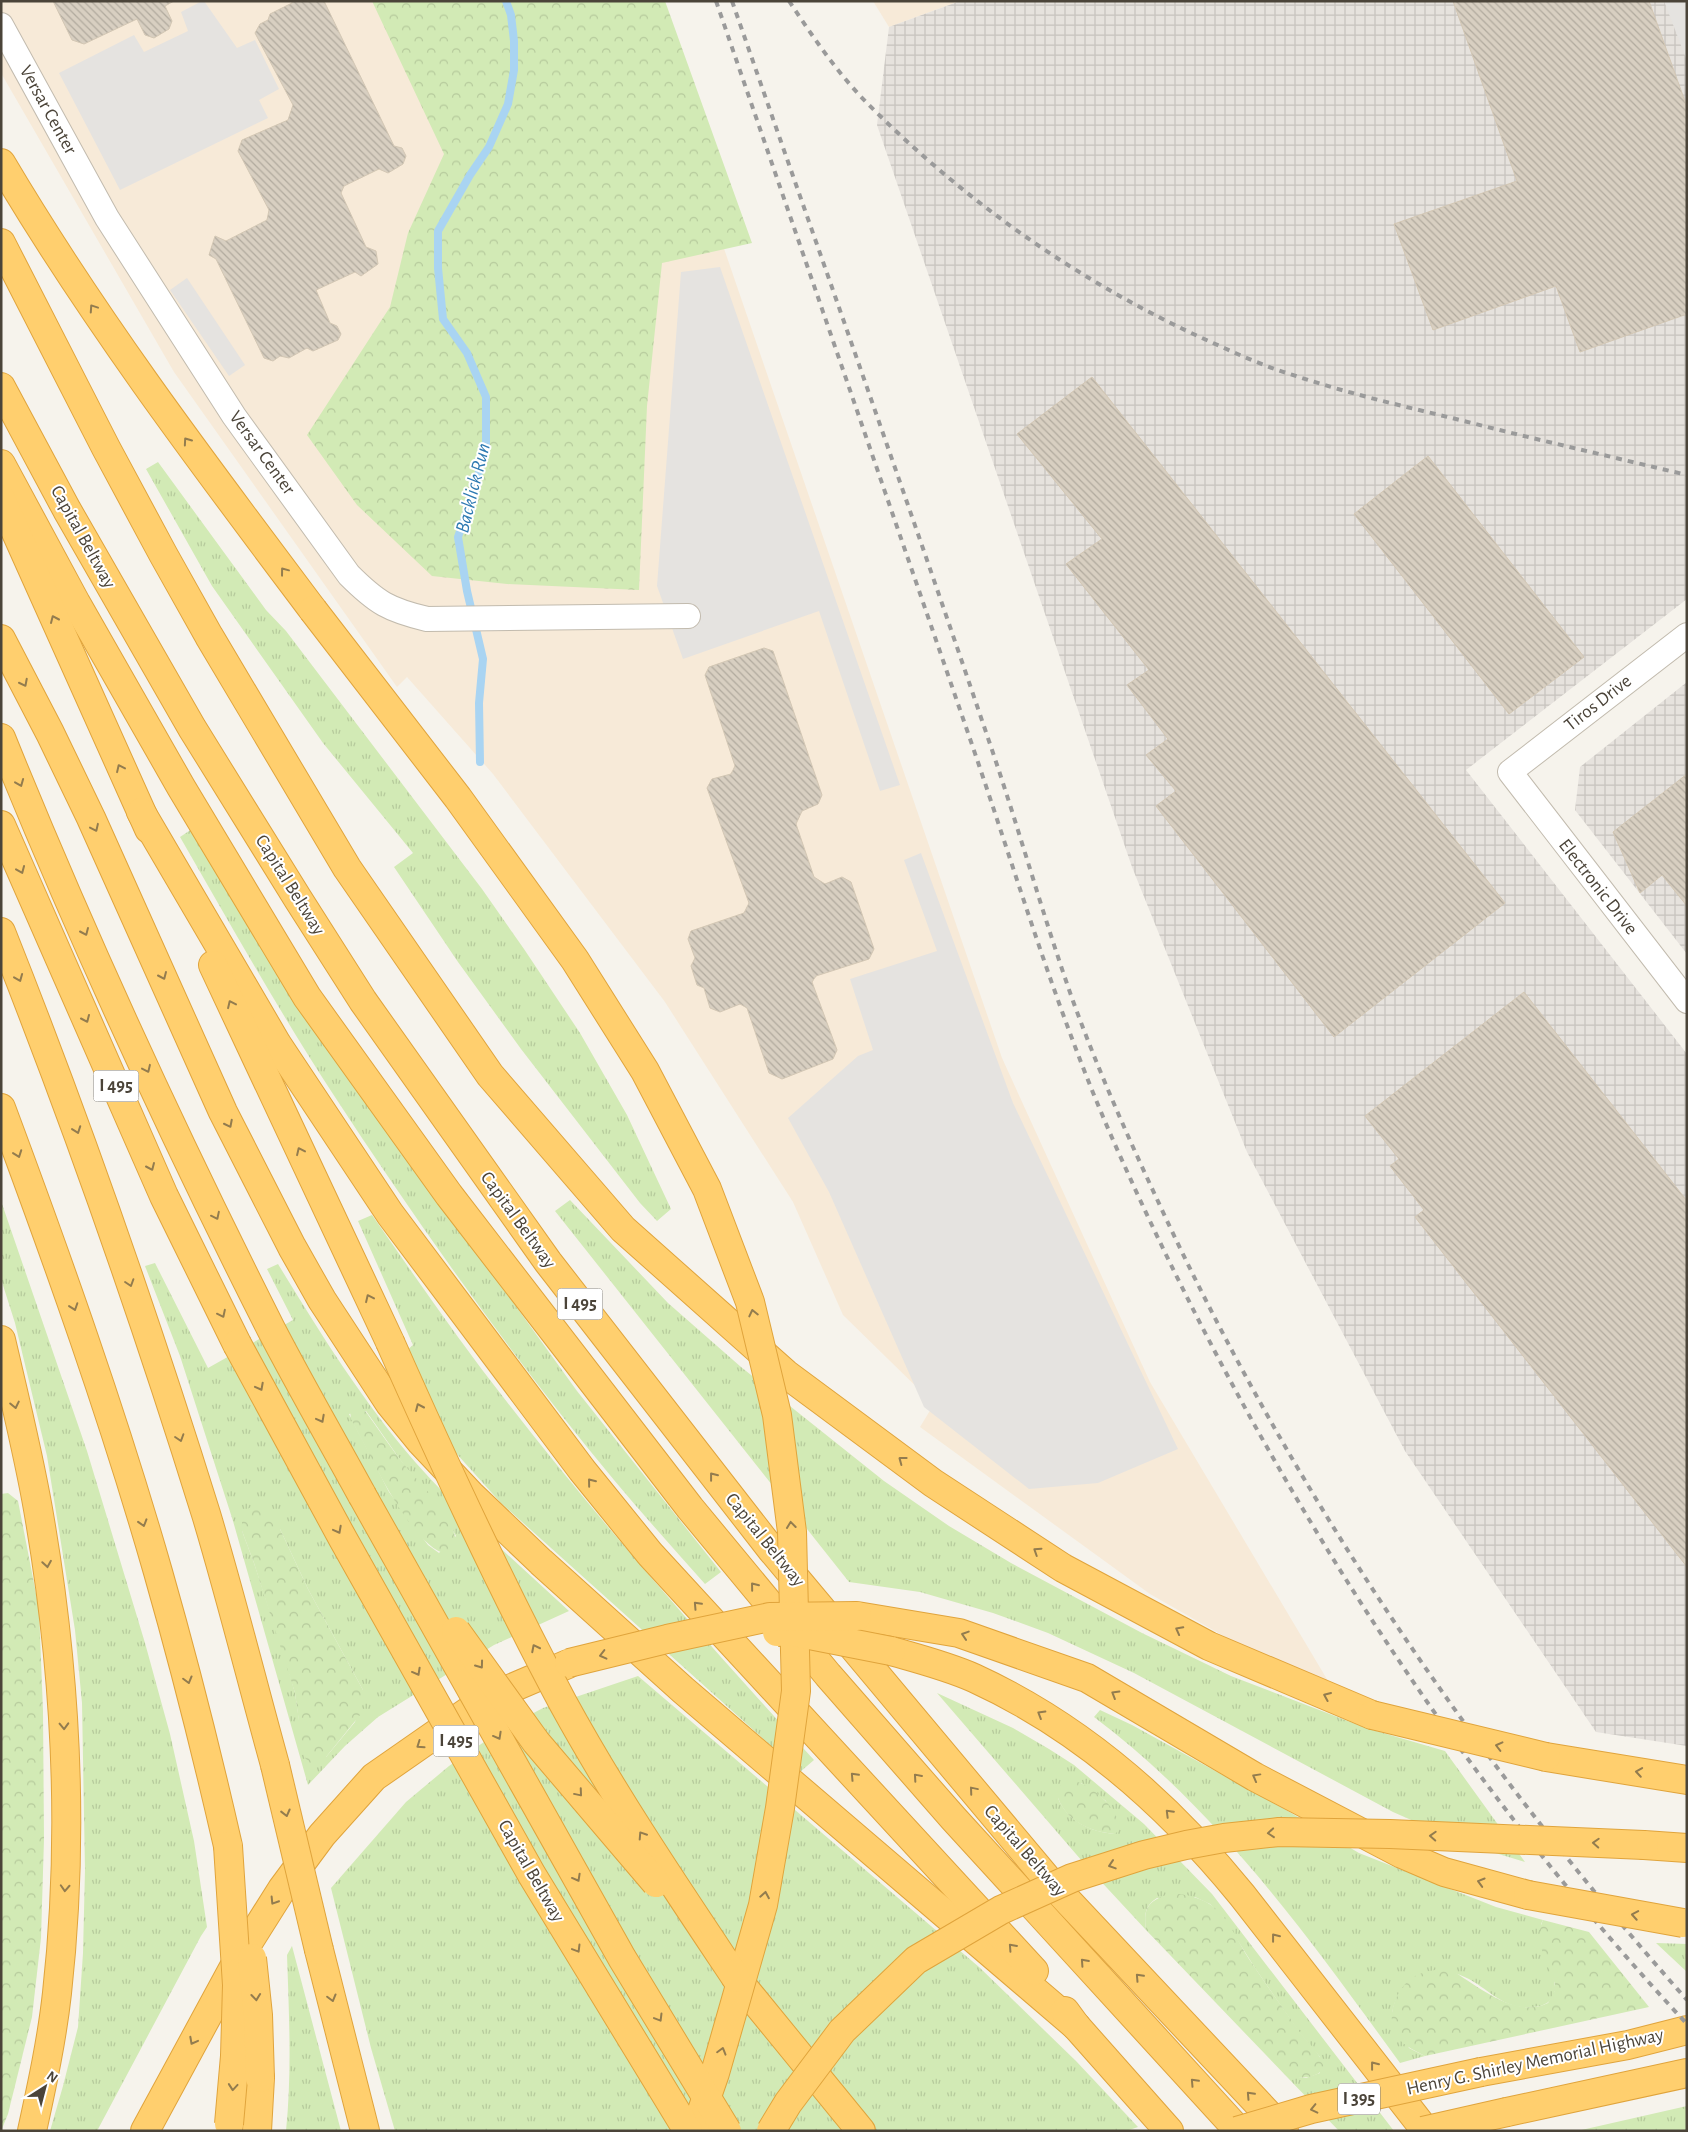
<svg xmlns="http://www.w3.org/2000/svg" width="1688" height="2132" viewBox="0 0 1688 2132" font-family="'Alegreya Sans',sans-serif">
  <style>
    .commercial { fill: #f7ead8 }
    .industrial { fill: url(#industrial-grid) }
    .grass { fill: url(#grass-tufts); fill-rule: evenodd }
    .forest { fill: url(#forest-crowns) }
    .parking { fill: #e5e3e0 }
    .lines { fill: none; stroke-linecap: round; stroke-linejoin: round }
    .stream { stroke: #a9d4f2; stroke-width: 8 }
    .building { fill: url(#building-back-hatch); stroke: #d3c7b4 }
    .minor-casing { stroke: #c2bbae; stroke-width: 26 }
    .highway-casing { stroke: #e0a43c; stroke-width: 30 }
    .minor { stroke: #fff; stroke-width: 24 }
    .highway { stroke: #ffcf6e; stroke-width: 28 }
    .rail { stroke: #9a9a9a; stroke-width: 4; stroke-dasharray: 6 6; stroke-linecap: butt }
    .highway-bridge-casing { stroke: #e0a43c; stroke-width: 30; stroke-linecap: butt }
    .highway-bridge { stroke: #ffcf6e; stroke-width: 28 }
    .oneway { stroke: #937c4e }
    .labels { text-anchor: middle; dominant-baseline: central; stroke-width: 4; stroke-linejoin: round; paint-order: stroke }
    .shield { fill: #fff; stroke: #817c74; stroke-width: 1 }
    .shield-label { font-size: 18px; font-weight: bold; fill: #4b4439 }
    .street-label { font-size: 19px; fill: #4b4439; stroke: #fff }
    .water-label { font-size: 20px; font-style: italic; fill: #2e7ab2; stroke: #fff }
  </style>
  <defs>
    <pattern id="industrial-grid" width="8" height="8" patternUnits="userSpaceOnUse" patternTransform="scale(1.25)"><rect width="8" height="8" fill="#e6e2dd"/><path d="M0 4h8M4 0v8" fill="none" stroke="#c7c3be"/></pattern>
    <pattern id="grass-tufts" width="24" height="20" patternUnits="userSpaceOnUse" patternTransform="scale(1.25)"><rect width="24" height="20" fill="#d2eab5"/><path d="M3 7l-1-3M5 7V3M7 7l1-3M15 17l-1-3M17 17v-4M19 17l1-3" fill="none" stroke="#b6ca9c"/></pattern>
    <pattern id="forest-crowns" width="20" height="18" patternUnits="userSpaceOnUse" patternTransform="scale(1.25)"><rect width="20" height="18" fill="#d2eab5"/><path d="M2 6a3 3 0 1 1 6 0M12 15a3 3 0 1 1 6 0" fill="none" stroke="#b6ca9c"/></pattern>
    <pattern id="building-back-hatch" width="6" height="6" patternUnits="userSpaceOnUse" patternTransform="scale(1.25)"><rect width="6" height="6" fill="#d8cfc1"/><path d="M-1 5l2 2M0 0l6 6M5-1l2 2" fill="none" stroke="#b1aa9e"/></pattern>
  </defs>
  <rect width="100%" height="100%" fill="#f6f3ec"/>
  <g class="commercial">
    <polygon points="1,1 639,1 1002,1058 1150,1382 1331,1686 1264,1659 1150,1594 920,1427 934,1404 843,1315 793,1202 665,1002 493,774 407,677 397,687 174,372 1,73"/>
    <polygon points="873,1 960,1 889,27"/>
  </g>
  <g class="industrial">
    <polygon points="960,1 1687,1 1687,599 1466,770 1687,1054 1687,1746 1596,1732 1405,1451 1247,1152 1132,867 877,125 889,27"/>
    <polygon points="1687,682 1687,954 1575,810 1580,767"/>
  </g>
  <g class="grass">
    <polygon points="158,462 266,610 286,631 482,889 524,949 580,1033 627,1115 671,1209 657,1221 640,1203 521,1049 458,962 394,867 413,853 323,743 212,586 146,469"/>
    <path d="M192,829L484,1262L577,1391L721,1572L705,1584C675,1550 644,1516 614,1480C513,1358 420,1227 333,1094C279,1011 230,924 180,837Z"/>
    <polygon points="570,1200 668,1303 741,1367 884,1481 949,1526 1011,1563 1142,1633 1231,1676 1366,1728 1445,1751 1525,1862 1466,1844 1393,1812 1134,1673 1048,1633 993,1613 920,1592 849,1582 555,1211"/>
    <polygon points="1,1201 87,1451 145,1643 170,1734 194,1841 207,1927 201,1936 97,2131 50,2131 63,2086 78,2027 83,1953 85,1870 82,1703 75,1630 47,1456 15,1323 1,1279"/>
    <path d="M372,1215C416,1278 459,1341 507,1402C603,1526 708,1644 814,1760L800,1772L501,1503L446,1442L385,1369L413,1345L358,1221Z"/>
    <path d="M155,1263L208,1368L293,1320L267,1269L278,1264C320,1333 363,1402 416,1463C463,1516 517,1563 569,1611L494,1645L378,1717L345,1746L308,1785L233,1521L180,1356L145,1266ZM366,1411C379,1429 391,1447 404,1465C423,1488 442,1509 456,1536L439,1553L428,1545L389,1492L349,1414ZM280,1529L308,1589L363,1690L355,1722L326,1757L299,1720L295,1693L285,1658L254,1563L242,1531Z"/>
    <polygon points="638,1676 979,1967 1076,2061 1138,2127 1126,2131 395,2131 371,2048 331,1888 406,1802 449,1766 503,1729 543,1708"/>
    <path d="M937,1693L1013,1728L1049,1749L1074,1765L1144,1824L1212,1894L1394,2131H1339L1288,2078H1306L1320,2073V2057L1299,2032L1255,1968L1223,1917L1210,1904L1195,1897L1157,1898C1144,1906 1144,1917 1146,1930L1082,1861ZM1081,1783L1106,1801L1115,1834C1091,1832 1067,1821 1058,1798Z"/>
    <path d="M1100,1710L1132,1725L1286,1810L1359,1853L1496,1907L1543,1920L1541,1924C1543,1936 1557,1983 1555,1991C1553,1999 1547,2005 1539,2006C1503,2014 1489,1986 1460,1975C1427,1963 1399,1979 1392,2013L1409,2048L1425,2056L1400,2063C1309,1938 1219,1811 1094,1717Z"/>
    <polygon points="1656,1943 1687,1944 1687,1972"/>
    <path d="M292,1946L341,2131H286C292,2072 289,2014 287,1955Z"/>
    <polygon points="1687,2106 1687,2131 1577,2131"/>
  </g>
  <g class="forest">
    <polygon points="372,1 665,1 752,243 662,263 647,406 639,590 507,584 432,576 357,505 307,435 390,307 408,233 444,154"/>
    <path d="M356,1407H361L366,1412C379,1430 392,1450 407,1468C424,1488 455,1517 456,1544L447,1554C411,1548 368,1450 351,1419L350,1411Z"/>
    <polygon points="8,1493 18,1501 39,1609 43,1711 44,1839 41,1938 32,2017 8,2114 1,2131 1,1494"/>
    <polygon points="251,1507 261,1508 280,1529 308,1589 363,1690 364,1699 360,1715 326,1757 319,1762 311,1764 306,1759 303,1751 295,1693 254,1563 242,1531 242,1516 246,1510"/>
    <path d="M1068,1779C1088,1782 1123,1809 1118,1831L1115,1834C1091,1832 1067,1822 1058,1798L1059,1788L1064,1780Z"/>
    <path d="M1169,1894C1184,1893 1203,1898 1215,1908C1230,1921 1238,1942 1249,1959C1265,1983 1282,2007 1299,2031C1307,2042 1323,2055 1324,2069C1314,2079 1301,2078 1288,2078L1146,1930C1143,1908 1148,1901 1169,1894Z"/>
    <path d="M1543,1920L1589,1932L1649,2007L1425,2056C1414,2050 1401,2045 1395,2033C1386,2015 1397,1988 1413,1977C1424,1971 1438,1968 1451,1970C1478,1986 1515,2019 1548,2003L1555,1991V1984C1548,1964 1533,1941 1543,1920Z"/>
  </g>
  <g class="parking">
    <polygon points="202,1 204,1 237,48 255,40 279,89 259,100 268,118 120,190 59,73 134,35 144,52 188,31 181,12"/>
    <polygon points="1664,1 1687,1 1687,61"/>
    <polygon points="720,267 900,785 880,791 819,611 683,659 657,586 681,272"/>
    <polygon points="187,278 245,365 229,376 170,290"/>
    <polygon points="921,853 1013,1103 1178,1449 1098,1483 1029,1489 924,1407 829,1192 788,1118 858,1056 873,1050 850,979 937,951 904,860"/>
  </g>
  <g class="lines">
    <polyline class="stream" points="480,762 479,703 483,659 467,591 458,537 474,491 486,445 486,397 467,353 443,319 438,268 438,231 470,175 489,147 508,104 514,70 514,41 511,15 506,1"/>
  </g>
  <g class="building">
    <polygon points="53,1 174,1 165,6 172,21 169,29 154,38 145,35 137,19 84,44 72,40"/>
    <polygon points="292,1 324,1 394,146 402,148 406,156 403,164 388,173 379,169 344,186 341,193 366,247 376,251 378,264 361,276 355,272 316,290 330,323 337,326 341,334 338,340 313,351 307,348 289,358 280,356 273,361 264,358 216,259 209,255 215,236 226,241 267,220 269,210 238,151 242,140 288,120 293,105 255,33 260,24 268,20 270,14 292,3"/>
    <polygon points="1453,1 1649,1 1687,107 1687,314 1580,352 1556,286 1433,330 1394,224 1517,181"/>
    <polygon points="1092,377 1505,903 1334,1037 1156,806 1176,791 1146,755 1168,739 1127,685 1149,670 1066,564 1102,539 1017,434"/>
    <polygon points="1428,456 1584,657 1509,714 1354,514"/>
    <polygon points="764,648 773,651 822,795 818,804 802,811 796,824 814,877 825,884 842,877 851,882 874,949 869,959 816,976 812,982 837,1050 833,1059 782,1079 769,1073 747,1008 740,1004 720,1012 710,1008 704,988 697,985 691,966 695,958 688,939 691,931 744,913 749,903 707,788 712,779 731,774 735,766 705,675 709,667"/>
    <polygon points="1687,774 1687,906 1662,875 1640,893 1613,832"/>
    <polygon points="1524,992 1687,1201 1687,1567 1415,1217 1424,1210 1390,1166 1399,1159 1365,1116"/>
  </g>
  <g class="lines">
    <defs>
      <g id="minor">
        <path d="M1,25L107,218L234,416L349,575C377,603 389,610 427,619L688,616"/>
        <polyline points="1687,635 1510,772 1687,1001"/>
      </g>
      <g id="highway">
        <path d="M1,163C94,320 204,465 313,610"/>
        <polyline points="1,243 106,448 163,554 209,636 347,868 490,1075 623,1229 786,1374 933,1483 1063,1568 1209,1646 1372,1715"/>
        <polyline points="1,387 67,510 192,728 298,899 363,1001 548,1262 771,1549 1049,1881 1284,2131"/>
        <polyline points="1,464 76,603 181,787 307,997 449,1195 690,1508 828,1675 954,1819 1239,2131"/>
        <polyline points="1,499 149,829"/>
        <polyline points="1,639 50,733 91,818 223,1112 292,1247 322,1300 390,1404 421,1442 471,1495 541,1562 683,1690 1076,2026"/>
        <path d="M1,738C82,938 174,1137 271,1329C300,1385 332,1440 362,1495"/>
        <polyline points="141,812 277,1044 390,1214 582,1470 650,1554 1034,1971"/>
        <polyline points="1,825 164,1196 237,1344"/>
        <path d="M1,932C77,1123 145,1318 206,1514C231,1597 252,1682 275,1765"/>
        <polyline points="213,965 390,1342"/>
        <path d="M1,1108C58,1261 113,1415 158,1572C184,1663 207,1754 228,1846"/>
        <path d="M1,1340C14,1396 28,1452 38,1509C66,1669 75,1831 57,1993C52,2039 42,2085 32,2131"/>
        <polyline points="857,1616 959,1633 1087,1678 1255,1777 1402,1854 1444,1872 1528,1895"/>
        <path d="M891,1651C919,1659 947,1666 974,1678C1081,1727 1168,1804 1242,1895L1426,2131"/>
        <polyline points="1546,1757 1687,1780"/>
        <polyline points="1644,1845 1687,1848"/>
        <polyline points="319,1950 365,2131"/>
        <polyline points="736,1978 861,2131"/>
        <polyline points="1065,2011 1076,2026 1169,2131"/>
        <polyline points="1481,2072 1628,2045 1687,2030"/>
        <polyline points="1507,2112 1687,2073"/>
        <polyline points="145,2131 241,1954 282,1889 322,1835 374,1777 486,1699 568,1664"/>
        <polyline points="257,2131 260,2078"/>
      </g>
    </defs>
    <use href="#minor" class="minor-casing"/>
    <use href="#highway" class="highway-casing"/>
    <use href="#minor" class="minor"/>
    <use href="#highway" class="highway"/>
    <g class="rail">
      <path d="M716,1C800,245 884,489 968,733C1015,869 1055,1008 1113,1140C1255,1462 1446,1766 1687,2024"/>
      <path d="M732,1C818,249 906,496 990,744C1019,829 1043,916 1073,1001C1097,1067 1126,1133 1156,1197C1291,1491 1473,1759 1687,2000"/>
      <path d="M789,1C813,37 838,74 869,105C966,202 1078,281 1202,338C1231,351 1260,365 1290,374C1343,392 1398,405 1452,418C1530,438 1608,456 1687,475"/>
    </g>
    <defs>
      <g id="highway-bridge">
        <polyline points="313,610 458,798 575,960 645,1071 707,1189 750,1302 777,1415 792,1532 796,1691 780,1808 763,1905 715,2073 695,2131"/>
        <path d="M390,1342C444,1464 500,1585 563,1703C615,1798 676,1888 736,1978"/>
        <polyline points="237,1344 343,1539 532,1875 688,2131"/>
        <polyline points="362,1495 622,1958 727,2131"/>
        <polyline points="456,1631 536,1742 656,1883"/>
        <polyline points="777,1632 789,1631 891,1651"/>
        <polyline points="569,1663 667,1639 770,1617 857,1616"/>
        <polyline points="1372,1715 1546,1757"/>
        <polyline points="275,1765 319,1950"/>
        <polyline points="228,1846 237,1985 235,2056 229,2124"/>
        <polyline points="1528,1895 1683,1923"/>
        <polyline points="252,1958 258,2015 260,2078"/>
        <polyline points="771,2131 788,2103 842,2031 916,1960 1001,1910 1072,1878 1144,1855 1186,1845 1224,1838 1279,1832 1390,1834 1644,1845"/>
        <polyline points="1237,2131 1311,2109 1481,2072"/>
        <polyline points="1423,2131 1507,2112"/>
      </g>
    </defs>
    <use href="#highway-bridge" class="highway-bridge-casing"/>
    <use href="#highway-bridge" class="highway-bridge"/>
  </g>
  <defs><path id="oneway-chevron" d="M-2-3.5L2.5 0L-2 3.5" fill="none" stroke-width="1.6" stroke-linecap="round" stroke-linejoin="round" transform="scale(1.25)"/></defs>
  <g class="oneway">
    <use href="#oneway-chevron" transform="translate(93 308) rotate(-124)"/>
    <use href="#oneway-chevron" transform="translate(187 441) rotate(-125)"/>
    <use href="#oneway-chevron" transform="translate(284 571) rotate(-127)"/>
    <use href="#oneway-chevron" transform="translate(54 619) rotate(-114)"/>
    <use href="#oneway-chevron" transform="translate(24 683) rotate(63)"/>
    <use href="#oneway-chevron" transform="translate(120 768) rotate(-115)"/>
    <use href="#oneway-chevron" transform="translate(20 783) rotate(68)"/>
    <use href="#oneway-chevron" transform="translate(95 828) rotate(65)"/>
    <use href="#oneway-chevron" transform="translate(21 870) rotate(67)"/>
    <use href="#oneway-chevron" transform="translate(85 932) rotate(66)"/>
    <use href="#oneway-chevron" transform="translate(163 976) rotate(66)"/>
    <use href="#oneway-chevron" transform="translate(19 978) rotate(68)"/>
    <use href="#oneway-chevron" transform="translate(231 1004) rotate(-115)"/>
    <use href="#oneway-chevron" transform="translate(86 1019) rotate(66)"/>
    <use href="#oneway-chevron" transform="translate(147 1069) rotate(65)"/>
    <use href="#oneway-chevron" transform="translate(229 1124) rotate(63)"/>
    <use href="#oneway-chevron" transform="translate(77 1130) rotate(70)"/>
    <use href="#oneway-chevron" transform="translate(300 1151) rotate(-115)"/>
    <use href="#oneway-chevron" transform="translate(18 1154) rotate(70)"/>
    <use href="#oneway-chevron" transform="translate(151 1167) rotate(66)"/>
    <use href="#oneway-chevron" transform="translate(216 1216) rotate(64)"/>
    <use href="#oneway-chevron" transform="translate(130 1283) rotate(72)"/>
    <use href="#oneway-chevron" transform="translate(369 1298) rotate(-115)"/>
    <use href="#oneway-chevron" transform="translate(74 1307) rotate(71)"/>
    <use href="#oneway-chevron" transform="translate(753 1313) rotate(-103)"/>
    <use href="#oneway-chevron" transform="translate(222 1314) rotate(64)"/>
    <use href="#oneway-chevron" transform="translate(260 1387) rotate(62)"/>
    <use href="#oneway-chevron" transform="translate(15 1405) rotate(78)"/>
    <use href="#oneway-chevron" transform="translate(419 1407) rotate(-114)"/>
    <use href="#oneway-chevron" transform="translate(321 1419) rotate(62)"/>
    <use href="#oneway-chevron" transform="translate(180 1438) rotate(72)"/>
    <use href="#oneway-chevron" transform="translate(902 1460) rotate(-143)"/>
    <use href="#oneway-chevron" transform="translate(713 1476) rotate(-128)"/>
    <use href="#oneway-chevron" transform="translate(591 1482) rotate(-129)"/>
    <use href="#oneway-chevron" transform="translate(143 1523) rotate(73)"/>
    <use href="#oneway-chevron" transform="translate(791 1525) rotate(-97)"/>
    <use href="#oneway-chevron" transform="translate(338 1530) rotate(62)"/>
    <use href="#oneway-chevron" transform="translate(1037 1551) rotate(-147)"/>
    <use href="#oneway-chevron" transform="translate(47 1564) rotate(81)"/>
    <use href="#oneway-chevron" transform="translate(754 1586) rotate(-129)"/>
    <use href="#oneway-chevron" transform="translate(697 1605) rotate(-133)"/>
    <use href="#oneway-chevron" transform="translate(1179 1630) rotate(-152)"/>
    <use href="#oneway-chevron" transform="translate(965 1635) rotate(-162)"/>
    <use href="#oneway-chevron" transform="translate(535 1648) rotate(-117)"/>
    <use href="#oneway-chevron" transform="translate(603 1655) rotate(166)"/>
    <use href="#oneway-chevron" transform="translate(480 1665) rotate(54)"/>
    <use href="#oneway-chevron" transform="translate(417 1672) rotate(61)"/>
    <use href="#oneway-chevron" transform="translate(188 1680) rotate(75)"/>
    <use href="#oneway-chevron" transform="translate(1115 1694) rotate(-149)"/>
    <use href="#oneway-chevron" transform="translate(1327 1696) rotate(-157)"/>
    <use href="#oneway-chevron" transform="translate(1041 1714) rotate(-149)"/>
    <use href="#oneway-chevron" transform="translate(64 1726) rotate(88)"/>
    <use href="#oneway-chevron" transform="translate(498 1736) rotate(61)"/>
    <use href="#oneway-chevron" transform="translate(420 1745) rotate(145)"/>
    <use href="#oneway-chevron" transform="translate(1499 1746) rotate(-166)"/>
    <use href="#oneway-chevron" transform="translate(1639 1772) rotate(-171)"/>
    <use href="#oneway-chevron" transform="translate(854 1776) rotate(-133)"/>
    <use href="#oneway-chevron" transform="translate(917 1777) rotate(-131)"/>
    <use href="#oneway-chevron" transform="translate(1256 1777) rotate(-151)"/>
    <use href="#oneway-chevron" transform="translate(973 1790) rotate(-130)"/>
    <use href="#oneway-chevron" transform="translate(579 1793) rotate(50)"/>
    <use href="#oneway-chevron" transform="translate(286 1813) rotate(76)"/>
    <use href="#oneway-chevron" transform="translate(1169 1813) rotate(-135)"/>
    <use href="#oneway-chevron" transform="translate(1271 1833) rotate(175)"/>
    <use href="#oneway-chevron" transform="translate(642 1835) rotate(-123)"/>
    <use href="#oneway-chevron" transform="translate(1433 1836) rotate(-177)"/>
    <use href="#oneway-chevron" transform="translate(1596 1843) rotate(-177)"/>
    <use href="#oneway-chevron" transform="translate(1112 1865) rotate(162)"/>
    <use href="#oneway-chevron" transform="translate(577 1878) rotate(61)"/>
    <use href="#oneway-chevron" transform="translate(1481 1882) rotate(-164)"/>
    <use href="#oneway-chevron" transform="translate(65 1888) rotate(93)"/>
    <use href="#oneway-chevron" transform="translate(765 1895) rotate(-80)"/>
    <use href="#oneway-chevron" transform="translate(274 1901) rotate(122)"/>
    <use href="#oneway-chevron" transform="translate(1635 1915) rotate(-170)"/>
    <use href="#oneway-chevron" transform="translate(1275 1937) rotate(-128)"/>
    <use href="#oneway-chevron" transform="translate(1012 1947) rotate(-132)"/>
    <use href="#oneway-chevron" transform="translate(577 1949) rotate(59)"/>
    <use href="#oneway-chevron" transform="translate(1084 1962) rotate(-132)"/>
    <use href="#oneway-chevron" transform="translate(1139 1977) rotate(-133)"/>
    <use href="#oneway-chevron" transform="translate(256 1997) rotate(84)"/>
    <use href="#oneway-chevron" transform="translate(332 1998) rotate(75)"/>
    <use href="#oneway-chevron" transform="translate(659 2018) rotate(59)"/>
    <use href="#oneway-chevron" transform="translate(193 2041) rotate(118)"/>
    <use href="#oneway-chevron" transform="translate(722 2051) rotate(-74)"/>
    <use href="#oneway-chevron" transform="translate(1374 2065) rotate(-128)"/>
    <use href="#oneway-chevron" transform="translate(1194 2082) rotate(-133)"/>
    <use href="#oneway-chevron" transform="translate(233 2087) rotate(95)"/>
    <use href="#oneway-chevron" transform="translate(1250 2095) rotate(-133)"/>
    <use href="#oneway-chevron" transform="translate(1314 2109) rotate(167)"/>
  </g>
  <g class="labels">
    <g class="shield">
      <rect x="93.5" y="1070.5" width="45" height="31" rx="4"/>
      <rect x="557.5" y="1288.5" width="45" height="31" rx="4"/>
      <rect x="433.5" y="1725.5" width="45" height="31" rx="4"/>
      <rect x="1338" y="2083.5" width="42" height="31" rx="4"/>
    </g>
    <g class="shield-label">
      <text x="116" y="1086">I 495</text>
      <text x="580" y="1304">I 495</text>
      <text x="456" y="1741">I 495</text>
      <text x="1359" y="2099">I 395</text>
    </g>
    <g class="street-label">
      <text transform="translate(48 110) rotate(61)">Versar Center</text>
      <text transform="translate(262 453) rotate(54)">Versar Center</text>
      <text transform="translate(83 537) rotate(61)">Capital Beltway</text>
      <text transform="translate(1598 703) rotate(-38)">Tiros Drive</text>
      <text transform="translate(290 885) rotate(58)">Capital Beltway</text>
      <text transform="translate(1598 887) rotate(52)">Electronic Drive</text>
      <text transform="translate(518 1220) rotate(54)">Capital Beltway</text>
      <text transform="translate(765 1540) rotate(51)">Capital Beltway</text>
      <text transform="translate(1025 1851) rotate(49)">Capital Beltway</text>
      <text transform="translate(531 1871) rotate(60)">Capital Beltway</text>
      <text transform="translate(1535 2062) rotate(-12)">Henry G. Shirley Memorial Highway</text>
    </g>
    <g class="water-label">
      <text transform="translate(473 488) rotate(-76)">Backlick Run</text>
    </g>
  </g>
  <rect width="1688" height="2132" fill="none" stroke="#4b4439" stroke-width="5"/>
  <g transform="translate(45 2087) rotate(36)" stroke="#ffffff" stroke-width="4" paint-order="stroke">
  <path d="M0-4L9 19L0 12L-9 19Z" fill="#4b4439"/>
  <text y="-8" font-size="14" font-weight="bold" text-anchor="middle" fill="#4b4439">N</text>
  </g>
</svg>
